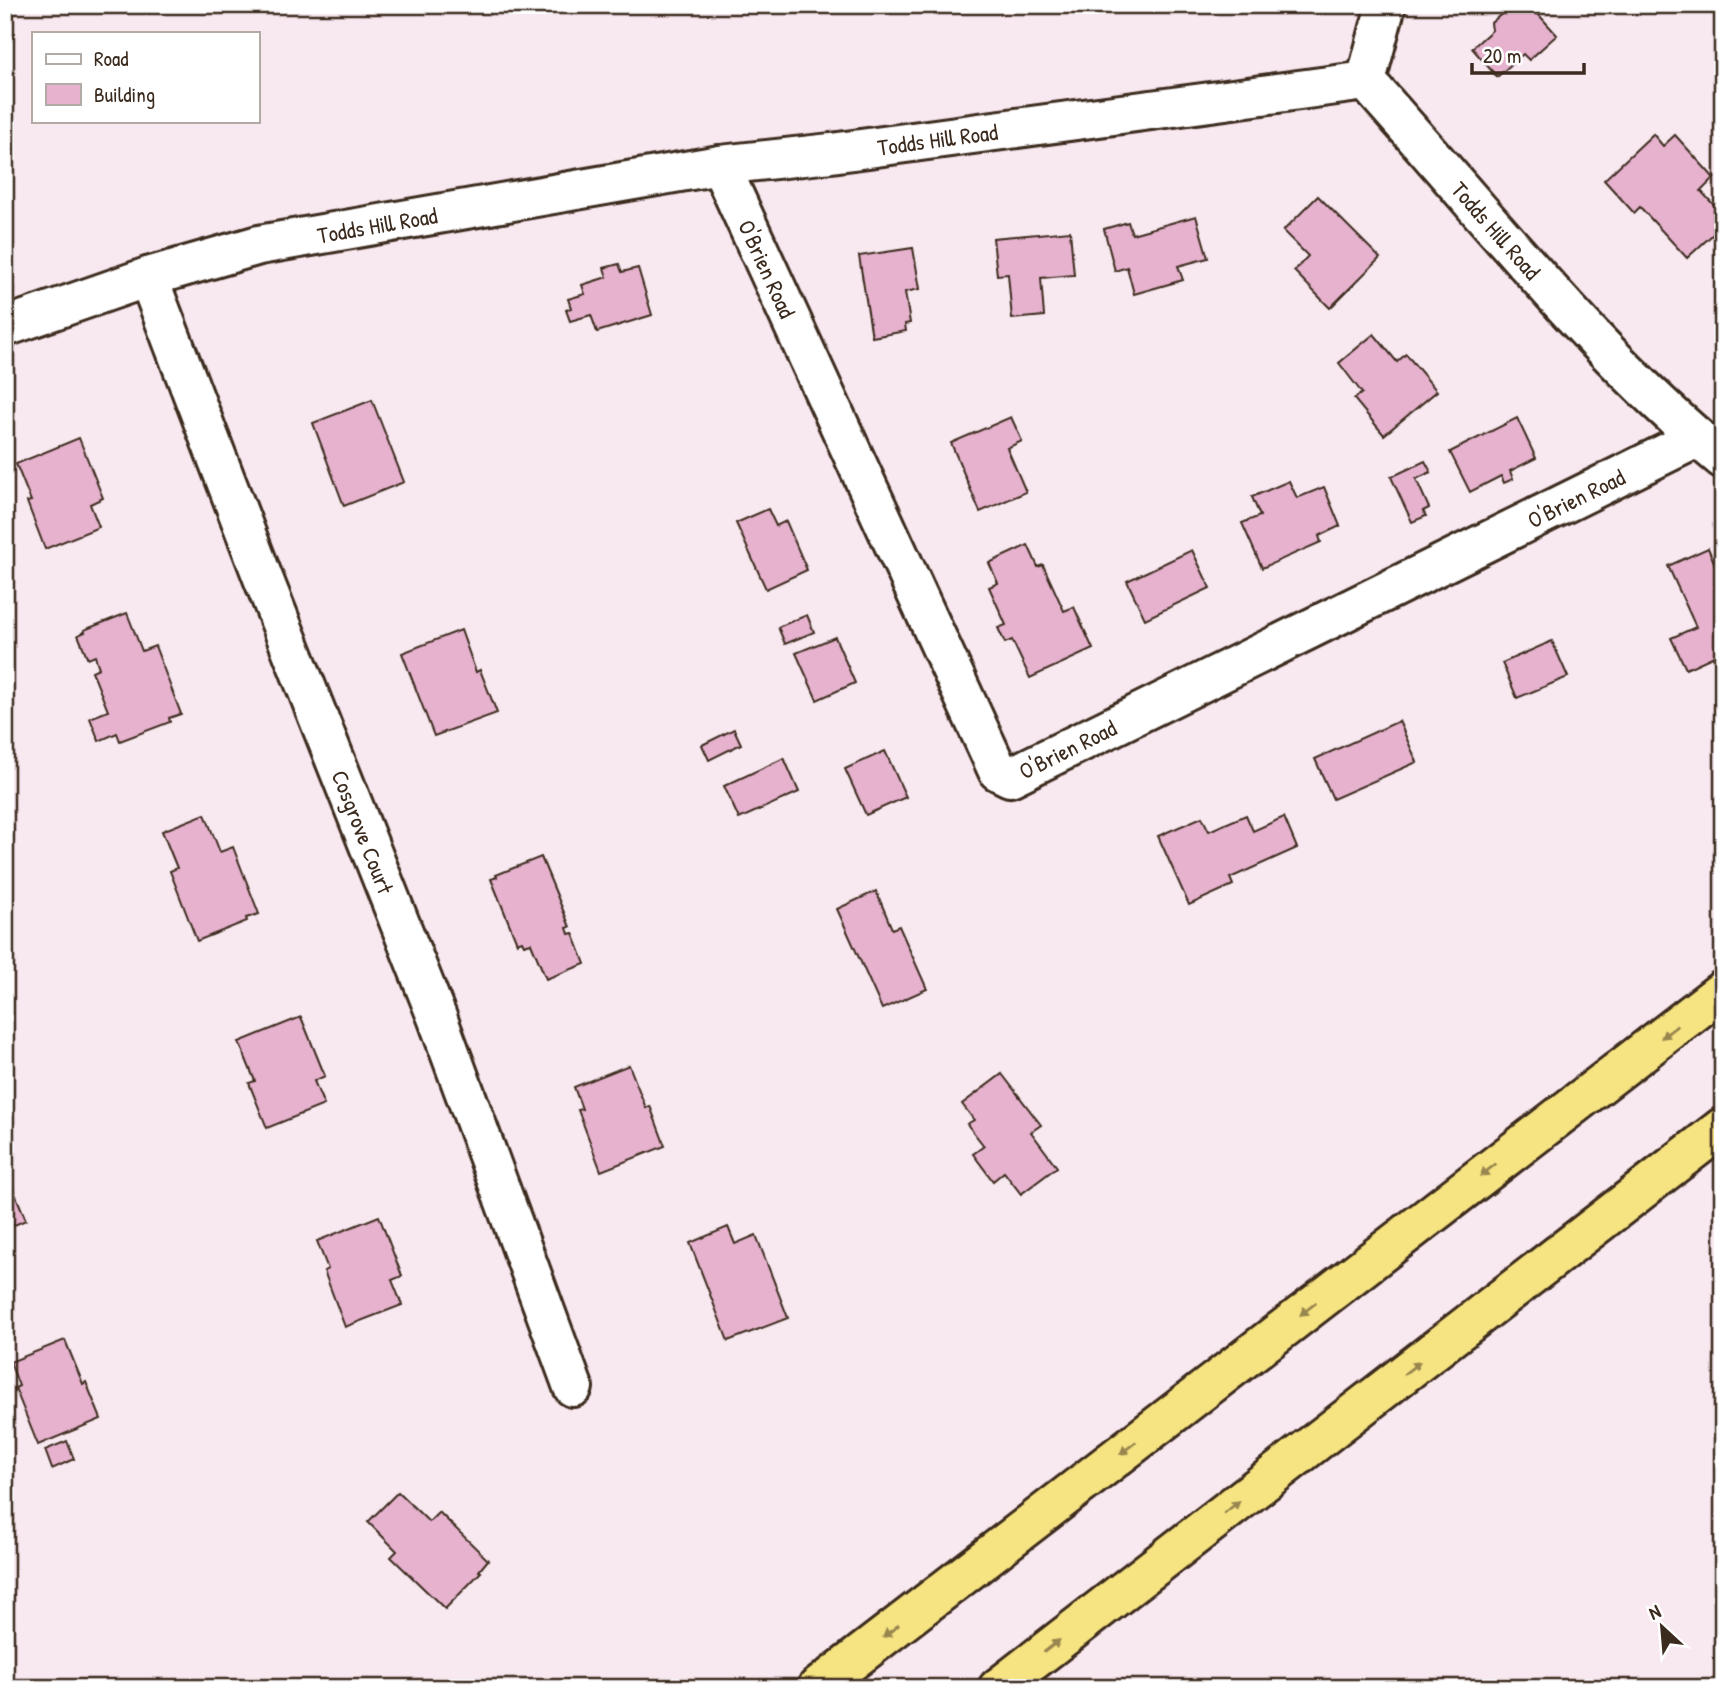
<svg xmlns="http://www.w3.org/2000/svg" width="1728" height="1693" viewBox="0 0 1728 1693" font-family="'Patrick Hand',sans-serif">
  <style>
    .building { fill: #e6b2ce; stroke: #3b2a1e; stroke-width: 2 }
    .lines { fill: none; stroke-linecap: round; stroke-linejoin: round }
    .minor-casing { stroke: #3b2a1e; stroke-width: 44 }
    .highway-casing { stroke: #3b2a1e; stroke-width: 44 }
    .minor { stroke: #fff; stroke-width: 38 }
    .highway { stroke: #f6e381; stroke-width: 38 }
    .oneway { fill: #988650 }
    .labels { text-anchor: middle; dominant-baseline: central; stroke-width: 7; stroke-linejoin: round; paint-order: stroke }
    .street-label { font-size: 23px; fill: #3b2a1e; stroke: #fff }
  </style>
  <rect width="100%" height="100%" fill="#f8e8f0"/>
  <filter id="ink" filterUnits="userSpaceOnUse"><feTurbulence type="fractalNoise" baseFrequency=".0143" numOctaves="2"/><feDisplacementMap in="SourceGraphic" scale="14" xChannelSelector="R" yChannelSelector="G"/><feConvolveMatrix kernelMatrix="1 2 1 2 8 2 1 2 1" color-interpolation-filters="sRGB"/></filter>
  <g filter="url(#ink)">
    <g class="building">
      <polygon points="1512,5 1530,5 1557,35 1529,60 1523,54 1497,77 1472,48 1492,30 1491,23"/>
      <polygon points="1653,134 1663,146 1675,135 1714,178 1701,191 1723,215 1723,225 1687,258 1640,207 1634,213 1604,180"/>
      <polygon points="1318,196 1380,258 1330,308 1294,271 1308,256 1283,231"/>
      <polygon points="1196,216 1208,258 1178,266 1183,280 1134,294 1127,267 1115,271 1104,229 1128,222 1132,234"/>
      <polygon points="1070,231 1074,275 1041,278 1044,316 1012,319 1008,274 997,275 993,238"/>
      <polygon points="913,248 920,289 905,292 910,323 905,324 906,331 872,337 859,256"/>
      <polygon points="619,264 622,272 638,268 652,315 597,332 591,315 570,321 566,310 571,308 568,299 585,294 582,285 607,277 604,268"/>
      <polygon points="1374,334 1397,362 1406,354 1437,391 1384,435 1354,399 1362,393 1339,363"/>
      <polygon points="372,400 404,482 344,506 313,423"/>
      <polygon points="1011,417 1022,441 1007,448 1026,492 980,512 951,443"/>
      <polygon points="1517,418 1536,458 1510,471 1513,479 1504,483 1501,476 1470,492 1450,452"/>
      <polygon points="79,438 103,498 90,504 99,527 45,549 27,502 31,501 16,464"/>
      <polygon points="1425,461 1431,472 1416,479 1429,508 1423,511 1426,516 1412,522 1391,477"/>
      <polygon points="1289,481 1297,498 1324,487 1340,526 1319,536 1321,542 1262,568 1242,523 1260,516 1252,497"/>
      <polygon points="768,509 776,526 786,521 807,570 766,589 736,523"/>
      <polygon points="1028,545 1038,567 1043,565 1064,611 1074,607 1093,649 1030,678 1012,640 1005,643 998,628 1006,625 989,587 998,583 989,563"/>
      <polygon points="1708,548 1717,569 1723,567 1723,652 1686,669 1671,638 1696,627 1668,566"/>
      <polygon points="1192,550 1210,588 1145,619 1127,581"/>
      <polygon points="127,613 142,651 155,646 181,714 169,718 170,722 120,741 117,733 99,741 90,718 108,711 92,671 99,668 95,656 88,659 78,635 85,632 84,630"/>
      <polygon points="807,615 814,632 785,644 778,627"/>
      <polygon points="461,630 476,672 480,670 497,713 434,736 402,653"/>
      <polygon points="835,637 855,683 817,700 796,653"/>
      <polygon points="1552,641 1568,677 1517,698 1502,663"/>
      <polygon points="1399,721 1417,762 1333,799 1315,759"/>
      <polygon points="734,729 741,744 709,760 702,745"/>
      <polygon points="885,751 906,797 866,815 845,769"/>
      <polygon points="784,758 799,792 739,819 724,786"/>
      <polygon points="205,814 220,852 233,847 259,914 246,918 247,921 197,941 170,871 177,868 162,831"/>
      <polygon points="1246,815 1253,831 1284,817 1297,848 1230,878 1233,885 1189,905 1158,836 1202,817 1209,831"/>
      <polygon points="541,857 570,927 567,928 569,934 573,933 585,964 546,979 531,943 524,945 522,941 517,943 491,879 497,877 496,875"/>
      <polygon points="876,891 892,929 899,926 927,989 882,1009 837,909"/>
      <polygon points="301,1017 325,1076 314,1081 324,1105 267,1128 249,1083 255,1081 239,1042"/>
      <polygon points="629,1065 646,1108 650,1106 665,1146 601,1171 578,1110 582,1109 574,1087"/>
      <polygon points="1002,1074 1041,1125 1031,1132 1057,1167 1021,1194 1004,1172 993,1181 973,1154 984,1146 967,1124 974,1120 962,1104"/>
      <polygon points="9,1179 26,1220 5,1229 5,1180"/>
      <polygon points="379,1216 402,1276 392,1280 402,1305 345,1327 324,1271 328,1269 317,1241"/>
      <polygon points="728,1227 735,1244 756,1235 788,1318 728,1341 690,1243"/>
      <polygon points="65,1340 83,1384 86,1382 101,1419 38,1445 15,1388 19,1386 10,1362"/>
      <polygon points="67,1441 74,1459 52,1469 45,1450"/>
      <polygon points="398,1492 429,1522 439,1512 488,1560 479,1571 481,1572 445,1609 391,1557 397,1551 368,1522"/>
    </g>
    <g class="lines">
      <defs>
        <g id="minor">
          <path id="s1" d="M1366,81C1404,124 1441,166 1478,209C1555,297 1632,385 1723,459"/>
          <polyline points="1366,81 1386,5"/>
          <path id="s2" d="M720,165L998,771L1010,777L1697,438"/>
          <path id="s3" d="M148,277L263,578L437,1017L573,1387"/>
          <path id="s4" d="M5,327L148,277L259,245L720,165L831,153L1366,81"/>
        </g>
        <g id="highway">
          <polyline points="817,1688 1723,990"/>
          <polyline points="998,1688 1723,1127"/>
        </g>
      </defs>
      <use href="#minor" class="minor-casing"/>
      <use href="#highway" class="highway-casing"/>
      <use href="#minor" class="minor"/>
      <use href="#highway" class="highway"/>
    </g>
    <defs><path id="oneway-solid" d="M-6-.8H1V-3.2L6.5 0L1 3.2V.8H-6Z" transform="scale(1.75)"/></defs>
    <g class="oneway">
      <use href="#oneway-solid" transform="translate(1669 1032) rotate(142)"/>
      <use href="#oneway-solid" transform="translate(1488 1170) rotate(142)"/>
      <use href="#oneway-solid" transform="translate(1308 1309) rotate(142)"/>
      <use href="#oneway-solid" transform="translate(1412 1368) rotate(-38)"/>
      <use href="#oneway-solid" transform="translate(1128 1448) rotate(142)"/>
      <use href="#oneway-solid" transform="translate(1232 1507) rotate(-38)"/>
      <use href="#oneway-solid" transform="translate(891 1631) rotate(142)"/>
      <use href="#oneway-solid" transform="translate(1052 1646) rotate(-38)"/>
    </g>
  </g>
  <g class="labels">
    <g class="street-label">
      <text stroke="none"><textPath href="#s4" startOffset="954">Todds Hill Road</textPath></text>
      <text stroke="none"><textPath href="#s4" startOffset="387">Todds Hill Road</textPath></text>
      <text stroke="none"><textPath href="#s1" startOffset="198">Todds Hill Road</textPath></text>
      <text stroke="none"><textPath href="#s2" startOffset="114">O'Brien Road</textPath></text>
      <text stroke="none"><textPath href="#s2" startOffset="1311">O'Brien Road</textPath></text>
      <text stroke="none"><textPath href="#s2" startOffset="744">O'Brien Road</textPath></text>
      <text stroke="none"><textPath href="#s3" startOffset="595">Cosgrove Court</textPath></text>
    </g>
  </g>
  <rect width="1728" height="1693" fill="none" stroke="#fff" stroke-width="28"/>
  <rect x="14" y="14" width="1700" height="1665" fill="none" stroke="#3b2a1e" stroke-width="2.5" filter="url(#ink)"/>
  <rect x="32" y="32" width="228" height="91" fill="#ffffff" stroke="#b1aaa5" stroke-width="2"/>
  <rect x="46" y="54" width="35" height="10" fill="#ffffff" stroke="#b1aaa5" stroke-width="2"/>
  <text x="94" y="66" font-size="21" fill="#3b2a1e">Road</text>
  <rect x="46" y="84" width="35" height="21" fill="#e6b2ce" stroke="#b1aaa5" stroke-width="2"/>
  <text x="94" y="102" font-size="21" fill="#3b2a1e">Building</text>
  <g transform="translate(1662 1627) rotate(334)" stroke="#ffffff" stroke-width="5" paint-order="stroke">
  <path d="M0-5L12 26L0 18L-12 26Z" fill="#3b2a1e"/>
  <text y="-10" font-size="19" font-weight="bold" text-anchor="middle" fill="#3b2a1e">N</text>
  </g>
  <path d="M1472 63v10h112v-10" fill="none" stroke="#3b2a1e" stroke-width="3.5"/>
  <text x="1483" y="63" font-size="21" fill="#3b2a1e" stroke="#ffffff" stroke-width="5" paint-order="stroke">20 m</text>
</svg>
